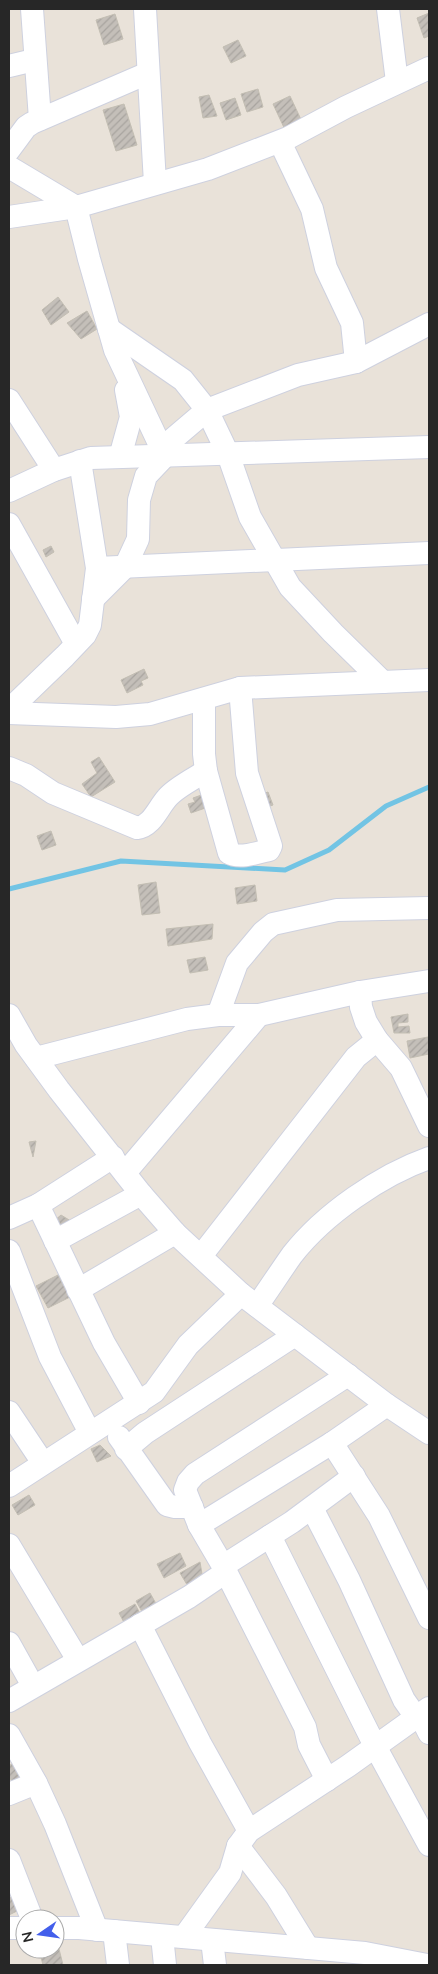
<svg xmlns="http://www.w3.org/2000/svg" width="438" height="1974" viewBox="0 0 438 1974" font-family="Mulish,sans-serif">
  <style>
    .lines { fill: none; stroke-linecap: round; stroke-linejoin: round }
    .stream { stroke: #72c4e4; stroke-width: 5 }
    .building { fill: url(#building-hatch); stroke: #c3beb3 }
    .minor-casing { stroke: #ced1df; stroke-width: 24 }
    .minor { stroke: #fff; stroke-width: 22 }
  </style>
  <defs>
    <pattern id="building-hatch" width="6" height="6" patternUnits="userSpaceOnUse" patternTransform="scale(1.25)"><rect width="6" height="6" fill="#c4bfb9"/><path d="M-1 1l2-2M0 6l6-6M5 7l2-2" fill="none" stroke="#a8a49f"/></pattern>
  </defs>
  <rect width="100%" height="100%" fill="#e9e2d9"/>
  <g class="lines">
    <polyline class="stream" points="9,889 121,861 285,870 329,850 386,806 429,787"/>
  </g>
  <g class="building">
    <polygon points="429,13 429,36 424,38 417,18"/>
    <polygon points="115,14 123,39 104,45 96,20"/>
    <polygon points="238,40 246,56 231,63 223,47"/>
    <polygon points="258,89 263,107 247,112 241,94"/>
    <polygon points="209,95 217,116 203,118 199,97"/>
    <polygon points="290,96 304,126 287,134 273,104"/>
    <polygon points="235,98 241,115 226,120 220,103"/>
    <polygon points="124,104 137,145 116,151 103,110"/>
    <polygon points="58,297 69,312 51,325 42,310"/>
    <polygon points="87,311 97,329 81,339 67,323"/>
    <polygon points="51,546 54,552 46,557 43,550"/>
    <polygon points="144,669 148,678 141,681 143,685 127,693 121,680"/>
    <polygon points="99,757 115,782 91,797 82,784 97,773 91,762"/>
    <polygon points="268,792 273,805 259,810 259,795"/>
    <polygon points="207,793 211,806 191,813 188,804 195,802 193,798"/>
    <polygon points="51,831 56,845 42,850 37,836"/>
    <polygon points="156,882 160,913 142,915 138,885"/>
    <polygon points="255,885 257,901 237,904 235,888"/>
    <polygon points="213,924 212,939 168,946 166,929"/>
    <polygon points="205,957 208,970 190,973 187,960"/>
    <polygon points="408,1014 408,1022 398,1023 398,1027 409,1026 410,1033 394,1033 391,1017"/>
    <polygon points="428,1037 429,1054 410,1058 407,1041"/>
    <polygon points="36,1141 33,1157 29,1142"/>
    <polygon points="61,1215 74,1223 59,1231 54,1221"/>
    <polygon points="58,1275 70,1297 48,1308 36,1286"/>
    <polygon points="100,1445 111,1456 97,1462 91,1449"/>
    <polygon points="29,1495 35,1505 18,1515 12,1505"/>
    <polygon points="180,1553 186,1566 164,1578 157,1564"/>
    <polygon points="200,1562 203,1580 189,1588 180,1573"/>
    <polygon points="150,1593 159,1609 145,1617 136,1601"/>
    <polygon points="135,1604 143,1619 127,1628 119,1613"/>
    <polygon points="13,1763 25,1780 18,1785 9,1778 9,1766"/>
    <polygon points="14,1896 21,1909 9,1915 9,1898"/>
    <polygon points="58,1945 63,1965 43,1965 39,1950 55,1949 55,1946"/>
  </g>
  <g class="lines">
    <defs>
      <g id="minor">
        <polyline points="32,9 40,119"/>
        <polyline points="145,9 155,183"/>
        <polyline points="388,9 397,82"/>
        <polyline points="9,66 34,60"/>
        <polyline points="280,142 312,209 326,268 352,323 356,362"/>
        <polyline points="9,150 26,127 32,123 148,73"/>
        <polyline points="9,167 76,207 89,259 115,350 165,456"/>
        <polyline points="9,217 76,207 208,169 288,138 346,107 429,68"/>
        <polyline points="109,329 183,380 207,410 228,454 250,517 290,587 333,633 383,682"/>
        <polyline points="9,400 54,470"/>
        <polyline points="120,457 131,417 126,390"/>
        <polyline points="9,491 54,470 91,458 429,447"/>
        <polyline points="9,524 76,644"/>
        <polyline points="97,568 429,553"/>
        <polyline points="93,599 125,567 138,539 139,500 146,476 165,456 167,444 207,410 298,375 356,362 429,324"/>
        <path d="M204,699V754L206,771L229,853C239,859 257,853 269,850L271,846L247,773L240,688"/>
        <polyline points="9,710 65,656 85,635 90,625 97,568 80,461"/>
        <polyline points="9,713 116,717 150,714 240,688 429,680"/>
        <path d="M9,768L26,775L53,793L137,828C152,826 158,808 167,798C175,788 195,778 206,771"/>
        <polyline points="360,992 361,1007 366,1022 377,1040 401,1068 429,1126"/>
        <polyline points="9,1015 26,1045 59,1090 141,1194 175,1233 241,1294 387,1405 429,1433"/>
        <polyline points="218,1015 237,963 263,932 273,924 337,910 429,908"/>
        <polyline points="36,1058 187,1019 218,1015 259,1015 360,992 429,981"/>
        <polyline points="125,1173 259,1015"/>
        <polyline points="38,1205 104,1343 139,1403"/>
        <polyline points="9,1218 38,1205 113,1157"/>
        <polyline points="55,1241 141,1194"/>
        <polyline points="9,1251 50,1357 90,1433"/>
        <polyline points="201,1256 356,1057 377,1040"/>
        <polyline points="78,1290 175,1233"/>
        <path d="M257,1306C269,1289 280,1272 292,1255C324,1214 381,1175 429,1158"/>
        <polyline points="9,1412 43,1463"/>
        <polyline points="119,1437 167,1505 175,1507 192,1507"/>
        <polyline points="332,1443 379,1516 429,1618"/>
        <polyline points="126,1449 145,1433 295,1335"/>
        <polyline points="9,1486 154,1392 188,1345 241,1294"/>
        <polyline points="312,1508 349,1580 404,1700 411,1710 420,1715 429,1733"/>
        <polyline points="199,1525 332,1443 387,1405"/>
        <polyline points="270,1536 375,1746 429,1845"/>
        <polyline points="9,1545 78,1660"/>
        <polyline points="223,1566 292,1522 354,1476"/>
        <polyline points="140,1625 200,1743 249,1831"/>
        <polyline points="9,1643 33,1686"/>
        <polyline points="9,1701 189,1597 226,1572"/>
        <polyline points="9,1735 36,1783 55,1824 97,1930"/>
        <polyline points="327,1780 309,1745 305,1727 223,1566 199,1525 185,1490 188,1482 195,1474 348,1375"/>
        <polyline points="9,1794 36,1783"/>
        <polyline points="238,1846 276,1896 308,1948"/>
        <polyline points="9,1860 32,1919"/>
        <polyline points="9,1928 25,1928"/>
        <polyline points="55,1928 79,1928 365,1953 427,1965"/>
        <polyline points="114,1931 118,1965"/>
        <polyline points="162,1936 165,1965"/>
        <polyline points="184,1937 230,1873 238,1846 249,1831 348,1766 429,1708"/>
        <polyline points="212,1940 215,1965"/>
      </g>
    </defs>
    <use href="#minor" class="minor-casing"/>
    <use href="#minor" class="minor"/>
  </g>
  <rect width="438" height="1974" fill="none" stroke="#272727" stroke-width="20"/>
  <g transform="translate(40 1934) rotate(257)"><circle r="24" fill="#ffffff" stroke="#a9a9a9"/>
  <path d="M0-4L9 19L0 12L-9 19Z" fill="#435feb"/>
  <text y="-8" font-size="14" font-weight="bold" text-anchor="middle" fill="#272727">N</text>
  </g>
</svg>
